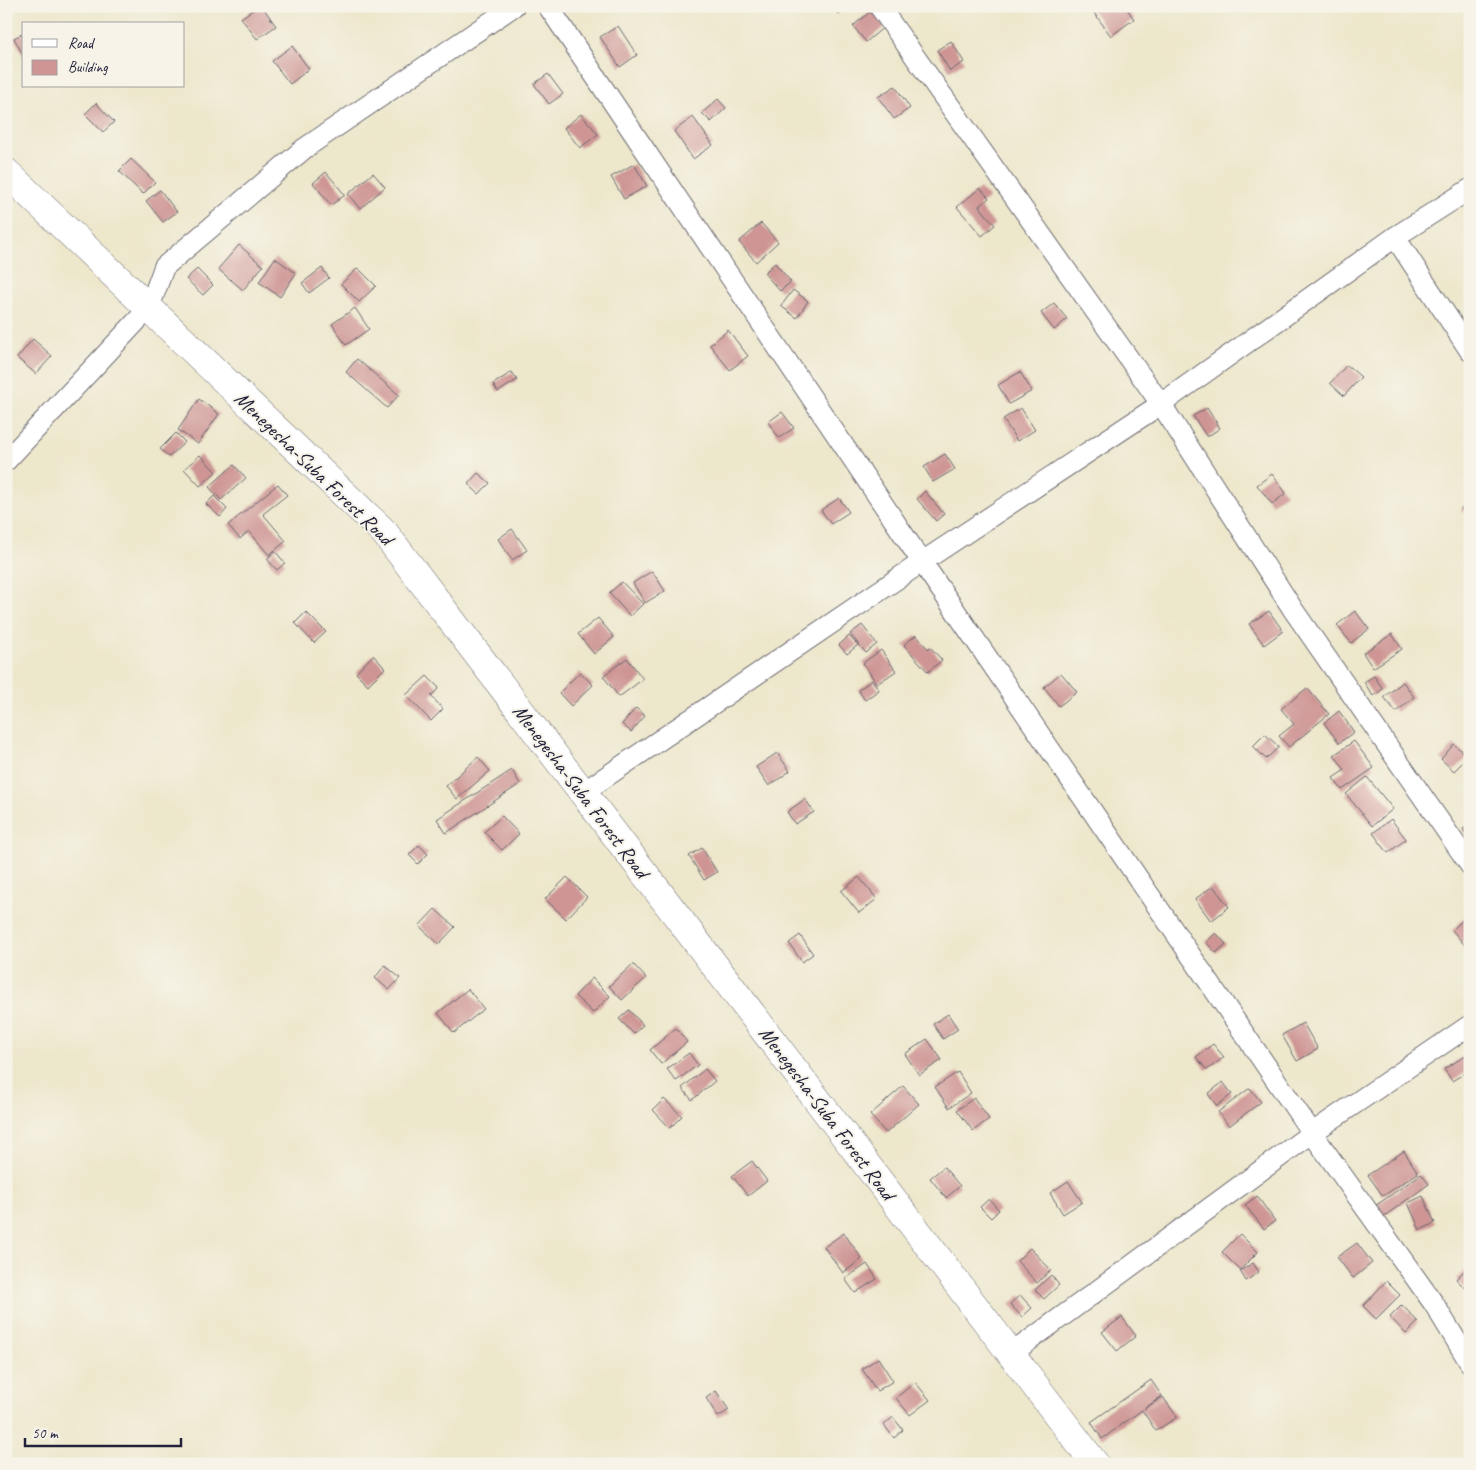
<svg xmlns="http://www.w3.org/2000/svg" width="1476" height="1470" viewBox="0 0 1476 1470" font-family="Caveat,sans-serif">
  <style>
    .building { fill: #ce9594 }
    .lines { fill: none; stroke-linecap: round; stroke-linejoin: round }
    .street-casing { stroke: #69676e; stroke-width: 22 }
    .secondary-casing { stroke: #69676e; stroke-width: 29 }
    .street { stroke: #fff; stroke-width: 20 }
    .secondary { stroke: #fff; stroke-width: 28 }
    .labels { text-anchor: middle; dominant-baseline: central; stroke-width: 4; stroke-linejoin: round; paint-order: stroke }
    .street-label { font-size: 21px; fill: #22223b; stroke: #f7f3e8 }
  </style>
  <rect width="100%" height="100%" fill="#f7f3e8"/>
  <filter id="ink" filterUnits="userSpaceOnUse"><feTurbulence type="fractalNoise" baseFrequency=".02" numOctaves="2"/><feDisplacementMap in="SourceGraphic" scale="10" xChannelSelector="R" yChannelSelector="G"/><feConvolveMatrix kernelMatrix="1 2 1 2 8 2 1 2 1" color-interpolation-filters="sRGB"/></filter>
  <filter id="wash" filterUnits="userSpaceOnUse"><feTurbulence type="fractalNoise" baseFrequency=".0096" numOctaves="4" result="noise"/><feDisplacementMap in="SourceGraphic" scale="20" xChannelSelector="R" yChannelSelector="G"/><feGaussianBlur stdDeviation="1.12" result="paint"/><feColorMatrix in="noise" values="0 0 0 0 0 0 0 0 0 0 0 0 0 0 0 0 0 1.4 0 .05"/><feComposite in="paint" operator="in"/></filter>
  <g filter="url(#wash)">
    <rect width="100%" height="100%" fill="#ede7cc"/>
    <g id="blocks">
      <g class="building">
        <polygon points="258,6 262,6 276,26 257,39 241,18"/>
        <polygon points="831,6 847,6 838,14"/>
        <polygon points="1089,6 1125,6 1134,19 1111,36"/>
        <polygon points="872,10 885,26 866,42 853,26"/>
        <polygon points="618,26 637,55 620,67 600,37"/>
        <polygon points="24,33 24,57 14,38"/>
        <polygon points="951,41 964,62 950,71 937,50"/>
        <polygon points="292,46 309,69 290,84 272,61"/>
        <polygon points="548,74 563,94 549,104 534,84"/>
        <polygon points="895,86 910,108 894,119 878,97"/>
        <polygon points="718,99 726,108 711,122 702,113"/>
        <polygon points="96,103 114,122 103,132 85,114"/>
        <polygon points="581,114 598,134 580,148 564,128"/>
        <polygon points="693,117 713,145 693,159 674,131"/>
        <polygon points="131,159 155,182 143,194 119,171"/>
        <polygon points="634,164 647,186 624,199 611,177"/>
        <polygon points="326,172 345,195 331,205 313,183"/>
        <polygon points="373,173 385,187 360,209 348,194"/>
        <polygon points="980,188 989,198 979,206 995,225 982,236 957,207"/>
        <polygon points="160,190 177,212 163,222 146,201"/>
        <polygon points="761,223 778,242 756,262 739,242"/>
        <polygon points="239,245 263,266 243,290 218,269"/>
        <polygon points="275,258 296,273 280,297 259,282"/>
        <polygon points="775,263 791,282 780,291 764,273"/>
        <polygon points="322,268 329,278 309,293 302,283"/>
        <polygon points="358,268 376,286 359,302 341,284"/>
        <polygon points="197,269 213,285 203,295 186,279"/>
        <polygon points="793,290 808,301 797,318 781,306"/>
        <polygon points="1054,303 1067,319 1054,330 1041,313"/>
        <polygon points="355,308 369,329 346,345 332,324"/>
        <polygon points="728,330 748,356 730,370 710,345"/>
        <polygon points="33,339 52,356 36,374 17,358"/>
        <polygon points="357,359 399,395 387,408 346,372"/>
        <polygon points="1347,365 1361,377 1344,396 1330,383"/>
        <polygon points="512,372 517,380 498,392 493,384"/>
        <polygon points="1020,372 1032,391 1009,404 998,385"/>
        <polygon points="199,399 219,414 198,444 178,430"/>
        <polygon points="1021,408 1035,430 1017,441 1003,419"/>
        <polygon points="1207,408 1220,428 1207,437 1193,416"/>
        <polygon points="782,412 794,428 779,438 768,422"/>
        <polygon points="176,433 185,442 169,457 160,449"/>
        <polygon points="945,454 955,469 933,482 924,467"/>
        <polygon points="200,455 216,472 200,486 184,469"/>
        <polygon points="234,465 246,478 221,500 209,487"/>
        <polygon points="478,473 490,483 479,494 468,484"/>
        <polygon points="1272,474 1286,493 1272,504 1257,485"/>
        <polygon points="278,484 287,495 263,514 286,541 269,555 249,531 240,539 228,525"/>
        <polygon points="925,491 944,514 936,521 917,499"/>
        <polygon points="214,496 227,509 220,517 206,504"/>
        <polygon points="839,498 849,512 831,524 821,510"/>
        <polygon points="1470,499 1470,517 1461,509"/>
        <polygon points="512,529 527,550 512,560 498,539"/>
        <polygon points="275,551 285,563 277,570 267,559"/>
        <polygon points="652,571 665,591 645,603 633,583"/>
        <polygon points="622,582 643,604 630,616 609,593"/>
        <polygon points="1269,611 1283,631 1264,645 1249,624"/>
        <polygon points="1355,611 1369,629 1351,643 1337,625"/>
        <polygon points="306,612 326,632 314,643 295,623"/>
        <polygon points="598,618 614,637 594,654 578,634"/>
        <polygon points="862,625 877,644 866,653 850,634"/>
        <polygon points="1392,634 1402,649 1373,668 1363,653"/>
        <polygon points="916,635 928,649 930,647 942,660 928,672 904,645"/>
        <polygon points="849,636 858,645 847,654 839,645"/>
        <polygon points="881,650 896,671 877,684 863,663"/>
        <polygon points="373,655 385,668 368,685 356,673"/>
        <polygon points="627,658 643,679 619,697 603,676"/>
        <polygon points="580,672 593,685 571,706 559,693"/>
        <polygon points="1061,673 1077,692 1059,706 1044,687"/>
        <polygon points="427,676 439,688 431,696 443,709 431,721 406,695"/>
        <polygon points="1374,676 1383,689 1373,696 1364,682"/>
        <polygon points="872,680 879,690 865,700 858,690"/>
        <polygon points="1403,682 1414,697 1396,712 1384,697"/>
        <polygon points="1307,688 1329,714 1289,747 1279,736 1294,724 1281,709"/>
        <polygon points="636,708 645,716 631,732 622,724"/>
        <polygon points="1339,711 1354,732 1339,743 1324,723"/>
        <polygon points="1265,734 1279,747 1266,759 1253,746"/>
        <polygon points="1354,741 1374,768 1342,790 1333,778 1345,770 1334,755"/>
        <polygon points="1454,744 1468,757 1454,771 1441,759"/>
        <polygon points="777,753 790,771 769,786 756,767"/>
        <polygon points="478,757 490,771 457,799 446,786"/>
        <polygon points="512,770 520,784 446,833 437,819"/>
        <polygon points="1367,777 1393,809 1372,826 1346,794"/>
        <polygon points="805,799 814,812 795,824 787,812"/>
        <polygon points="502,816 519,834 502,850 484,832"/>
        <polygon points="1391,819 1406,839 1388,853 1373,833"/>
        <polygon points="1470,825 1470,841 1463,829"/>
        <polygon points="419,845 428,854 418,864 409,855"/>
        <polygon points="702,848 717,872 704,880 689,856"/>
        <polygon points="567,877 587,897 566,919 545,899"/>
        <polygon points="859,877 877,899 859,913 841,891"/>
        <polygon points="1213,886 1229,907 1211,921 1195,899"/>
        <polygon points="435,909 455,927 439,944 419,926"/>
        <polygon points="1468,915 1470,918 1470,946 1467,948 1452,930"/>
        <polygon points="1216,933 1226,944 1216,953 1206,942"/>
        <polygon points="800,935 813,954 802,962 789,943"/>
        <polygon points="633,964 646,978 622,1000 609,986"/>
        <polygon points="385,965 400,978 389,990 375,978"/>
        <polygon points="592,978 610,996 593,1013 575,996"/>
        <polygon points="468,989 484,1009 454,1033 438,1013"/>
        <polygon points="629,1010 643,1025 634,1034 619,1019"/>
        <polygon points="948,1014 958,1029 943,1039 933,1024"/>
        <polygon points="1303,1023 1318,1049 1297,1061 1282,1035"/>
        <polygon points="676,1028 687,1042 661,1064 650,1050"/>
        <polygon points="927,1039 942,1060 919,1075 905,1054"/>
        <polygon points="1213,1044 1224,1057 1207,1070 1196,1057"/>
        <polygon points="689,1053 698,1065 676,1081 667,1069"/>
        <polygon points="1470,1053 1470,1070 1452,1081 1444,1069"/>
        <polygon points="705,1069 715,1081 692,1100 682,1088"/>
        <polygon points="958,1072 971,1093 949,1108 935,1087"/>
        <polygon points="1223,1082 1232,1094 1217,1106 1208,1094"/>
        <polygon points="903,1086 919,1104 886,1133 870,1115"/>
        <polygon points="1250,1088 1261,1102 1229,1126 1218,1112"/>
        <polygon points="974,1098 989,1119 973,1131 957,1110"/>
        <polygon points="664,1099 682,1116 670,1128 653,1110"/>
        <polygon points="1404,1151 1418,1173 1383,1196 1368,1175"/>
        <polygon points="752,1161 767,1181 748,1196 732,1176"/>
        <polygon points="944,1167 960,1186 946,1198 930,1178"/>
        <polygon points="1421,1174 1429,1184 1383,1217 1375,1206"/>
        <polygon points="1068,1181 1082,1202 1063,1214 1050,1193"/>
        <polygon points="1257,1196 1275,1221 1264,1229 1245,1205"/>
        <polygon points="1423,1196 1435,1223 1420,1230 1408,1203"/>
        <polygon points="989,1199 999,1210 991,1218 980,1207"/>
        <polygon points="844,1233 862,1259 843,1273 824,1247"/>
        <polygon points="1240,1234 1258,1252 1240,1270 1222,1252"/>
        <polygon points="1357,1243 1372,1263 1353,1278 1337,1257"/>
        <polygon points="1030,1248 1051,1270 1037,1283 1017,1261"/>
        <polygon points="1253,1263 1259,1272 1246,1281 1240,1271"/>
        <polygon points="867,1264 877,1279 855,1293 845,1279"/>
        <polygon points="1467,1268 1470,1271 1470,1293 1456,1279"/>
        <polygon points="1051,1275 1059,1285 1044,1299 1035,1290"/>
        <polygon points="1386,1281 1400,1295 1376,1319 1363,1306"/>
        <polygon points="1020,1295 1032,1308 1022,1317 1010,1304"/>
        <polygon points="1402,1305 1418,1322 1406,1334 1390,1317"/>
        <polygon points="1122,1317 1136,1336 1117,1351 1102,1332"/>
        <polygon points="878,1358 893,1381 877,1391 862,1369"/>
        <polygon points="1151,1380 1162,1396 1144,1409 1163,1397 1177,1417 1156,1431 1142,1410 1102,1439 1091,1422"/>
        <polygon points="915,1382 930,1400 910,1415 896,1398"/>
        <polygon points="716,1391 729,1410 718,1417 706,1398"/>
        <polygon points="893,1417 903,1430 894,1438 884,1425"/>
      </g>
    </g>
  </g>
  <g filter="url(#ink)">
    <use href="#blocks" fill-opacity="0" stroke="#69676e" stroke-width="1"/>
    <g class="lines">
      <defs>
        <g id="street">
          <polyline points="548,6 922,562 1312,1133 1434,1304 1470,1363"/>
          <polyline points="879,6 1161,404 1294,611 1470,865"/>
          <polyline points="1395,237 1470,351"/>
          <polyline points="6,461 149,308 164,267 305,148 514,6"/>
          <polyline points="582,793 922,562 1161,404 1395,237 1470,189"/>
          <polyline points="1011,1354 1312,1133 1470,1025"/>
        </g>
        <polyline id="secondary" points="6,172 384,532 1095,1464"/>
      </defs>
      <use href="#street" class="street-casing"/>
      <use href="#secondary" class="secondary-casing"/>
      <use href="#street" class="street"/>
      <use href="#secondary" class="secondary"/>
    </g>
  </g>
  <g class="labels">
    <g class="street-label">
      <text transform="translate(314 468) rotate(44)">Menegesha-Suba Forest Road</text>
      <text transform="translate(581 791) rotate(53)">Menegesha-Suba Forest Road</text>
      <text transform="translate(827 1113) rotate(53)">Menegesha-Suba Forest Road</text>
    </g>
  </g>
  <rect width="1476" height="1470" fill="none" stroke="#f7f3e8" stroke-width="25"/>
  <rect x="22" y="22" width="162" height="65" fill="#f7f3e8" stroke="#a29fa3"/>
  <rect x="32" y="39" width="25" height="8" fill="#ffffff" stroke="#a29fa3"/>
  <text x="68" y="48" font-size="15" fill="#22223b">Road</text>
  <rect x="32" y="60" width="25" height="15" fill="#ce9594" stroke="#a29fa3"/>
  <text x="68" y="72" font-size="15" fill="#22223b">Building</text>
  <path d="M25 1438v8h156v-8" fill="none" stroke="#22223b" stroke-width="2.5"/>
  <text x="32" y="1438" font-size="15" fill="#22223b" stroke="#f7f3e8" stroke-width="4" paint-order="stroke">50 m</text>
</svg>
